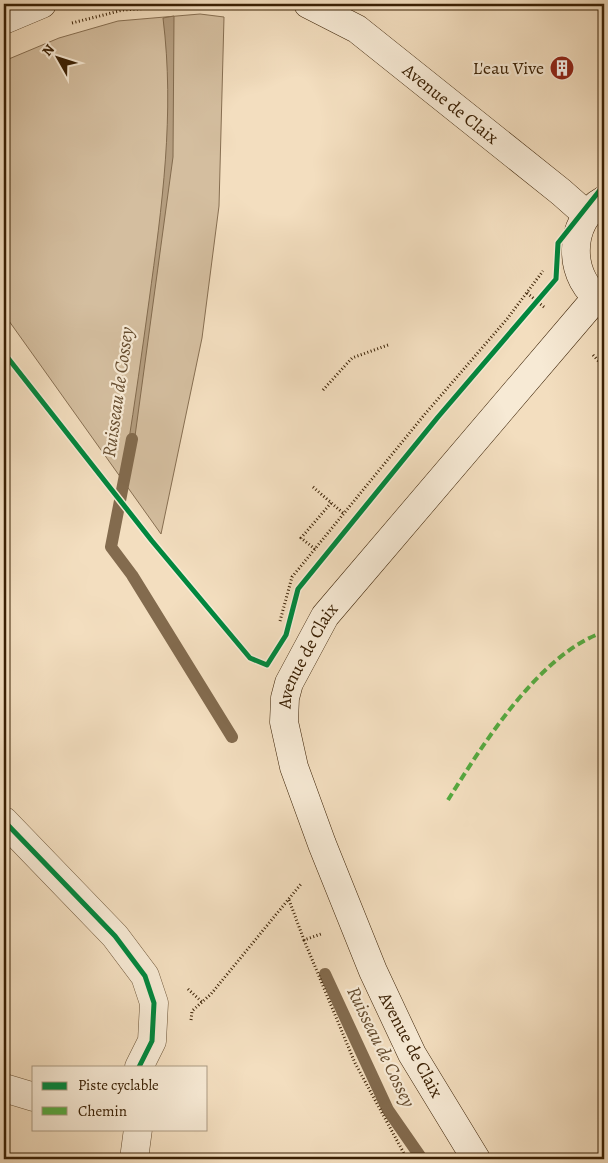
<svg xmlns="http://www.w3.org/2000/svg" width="608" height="1163" viewBox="0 0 608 1163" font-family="Alegreya,serif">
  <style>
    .green { fill: #d4be9f; stroke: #876f52 }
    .water { fill: #b49d7f; stroke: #836b4e }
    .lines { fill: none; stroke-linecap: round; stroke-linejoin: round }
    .stream { stroke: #836b4e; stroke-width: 12 }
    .street-casing { stroke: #685033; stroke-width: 29 }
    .secondary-casing { stroke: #3a2004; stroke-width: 29 }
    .path { stroke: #3a2004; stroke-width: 3; stroke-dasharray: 1 2.5; stroke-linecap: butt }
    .street { stroke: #f7ead5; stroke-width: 28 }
    .secondary { stroke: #f7ead5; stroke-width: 28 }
    .quiet { stroke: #55aa40; stroke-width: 4; stroke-dasharray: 8 4; stroke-linecap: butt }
    .cycleway-casing { stroke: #f7ead5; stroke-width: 8 }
    .cycleway { stroke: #00873e; stroke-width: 5 }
    .labels { text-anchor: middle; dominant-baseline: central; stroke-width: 4.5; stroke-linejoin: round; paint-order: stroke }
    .poi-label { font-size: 18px; fill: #3a2004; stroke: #f7ead5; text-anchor: end }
    .street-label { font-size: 18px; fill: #3a2004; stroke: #f7ead5 }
    .water-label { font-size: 19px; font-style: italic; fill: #654c2f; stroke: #f7ead5 }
  </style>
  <rect width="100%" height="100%" fill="#f3debf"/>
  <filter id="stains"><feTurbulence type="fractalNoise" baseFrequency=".004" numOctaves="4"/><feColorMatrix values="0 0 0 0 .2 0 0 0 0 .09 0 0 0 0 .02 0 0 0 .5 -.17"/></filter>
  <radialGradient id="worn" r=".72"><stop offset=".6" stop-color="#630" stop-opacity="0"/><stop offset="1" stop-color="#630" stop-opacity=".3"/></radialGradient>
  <polygon class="green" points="200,14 224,17 219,206 202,338 161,534 4,314 4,61 59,38 118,21"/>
  <path class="water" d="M174,16L173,157L132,458L127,452C135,402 142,352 149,301C162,206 175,114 163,18Z"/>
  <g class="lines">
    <g class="stream">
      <polyline points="132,439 111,547 132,575 232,737"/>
      <polyline points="325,974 388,1110 422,1159"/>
    </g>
    <defs>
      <g id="street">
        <polyline points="4,821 115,936 145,976 154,1003 152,1041 139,1067"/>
        <polyline points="4,1088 34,1097"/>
        <polyline points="134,1159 138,1129"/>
      </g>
      <g id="secondary">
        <path id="s1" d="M308,4L357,29L561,192L587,215"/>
        <polyline points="4,20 42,4"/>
        <path d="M604,200C566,221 567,281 604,302"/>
        <path id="s2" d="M476,1159L412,1054L373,971L322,844L294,767L284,722L285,698L289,683L325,616L596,298"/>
      </g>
    </defs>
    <use href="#street" class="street-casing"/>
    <use href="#secondary" class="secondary-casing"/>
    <g class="path">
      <polyline points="72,23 123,10 182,6"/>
      <polyline points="527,293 544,307"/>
      <polyline points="593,355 602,365 604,364"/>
      <polyline points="323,390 352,358 388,345"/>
      <polyline points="313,487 343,513"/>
      <polyline points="315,549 301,538 331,503"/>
      <polyline points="280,621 292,577 425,414 507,319 543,271"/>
      <polyline points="289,900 304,940 321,934"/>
      <polyline points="304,940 355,1063 407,1159"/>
      <polyline points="188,989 202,1002"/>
      <polyline points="191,1020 192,1011 211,994 301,884"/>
    </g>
    <use href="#street" class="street"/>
    <use href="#secondary" class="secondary"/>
    <path class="quiet" d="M448,800C483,744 540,653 604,632"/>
    <defs>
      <g id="cycleway">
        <polyline points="4,353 152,541 250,658 267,665 286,635 298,589 438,417 556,279 558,243 604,185"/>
        <polyline points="4,821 115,936 145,976 154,1003 152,1041 139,1067"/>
      </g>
    </defs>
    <use href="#cycleway" class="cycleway-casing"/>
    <use href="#cycleway" class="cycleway"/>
  </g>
  <defs>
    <symbol id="building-disc" viewBox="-11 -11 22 22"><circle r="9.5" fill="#8f2418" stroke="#f7ead5"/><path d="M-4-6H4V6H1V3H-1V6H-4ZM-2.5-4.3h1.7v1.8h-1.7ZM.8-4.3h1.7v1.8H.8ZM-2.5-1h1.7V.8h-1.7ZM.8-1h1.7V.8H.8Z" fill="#fff"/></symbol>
  </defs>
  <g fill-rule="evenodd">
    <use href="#building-disc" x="548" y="54" width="28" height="28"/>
  </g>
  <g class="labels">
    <g class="poi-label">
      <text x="544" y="68">L'eau Vive</text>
    </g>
    <g class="street-label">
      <text stroke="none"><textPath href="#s1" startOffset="175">Avenue de Claix</textPath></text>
      <text stroke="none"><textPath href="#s2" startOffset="551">Avenue de Claix</textPath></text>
      <text transform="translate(411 1045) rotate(62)">Avenue de Claix</text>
    </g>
    <g class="water-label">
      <text transform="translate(118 392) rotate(-82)">Ruisseau de Cossey</text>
      <text transform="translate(381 1047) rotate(64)">Ruisseau de Cossey</text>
    </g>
  </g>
  <rect width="608" height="1163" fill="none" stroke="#f3debf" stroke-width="20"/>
  <rect x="5" y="5" width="598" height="1153" fill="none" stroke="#3a2004" stroke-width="2.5"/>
  <rect x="10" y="10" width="588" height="1143" fill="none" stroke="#3a2004"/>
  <rect x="32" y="1066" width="175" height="65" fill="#f7ead5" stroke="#ab9981"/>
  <rect x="42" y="1082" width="25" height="8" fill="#00873e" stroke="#ab9981"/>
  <text x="78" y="1090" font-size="15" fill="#3a2004">Piste cyclable</text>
  <rect x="42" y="1107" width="25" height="8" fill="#55aa40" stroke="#ab9981"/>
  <text x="78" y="1116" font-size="15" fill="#3a2004">Chemin</text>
  <g transform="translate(58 58) rotate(309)" stroke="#f7ead5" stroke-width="4" paint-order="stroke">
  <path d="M0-4L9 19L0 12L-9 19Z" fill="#3a2004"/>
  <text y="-8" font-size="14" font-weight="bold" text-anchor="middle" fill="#3a2004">N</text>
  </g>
  <rect width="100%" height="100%" filter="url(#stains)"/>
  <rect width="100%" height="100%" fill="url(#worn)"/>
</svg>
